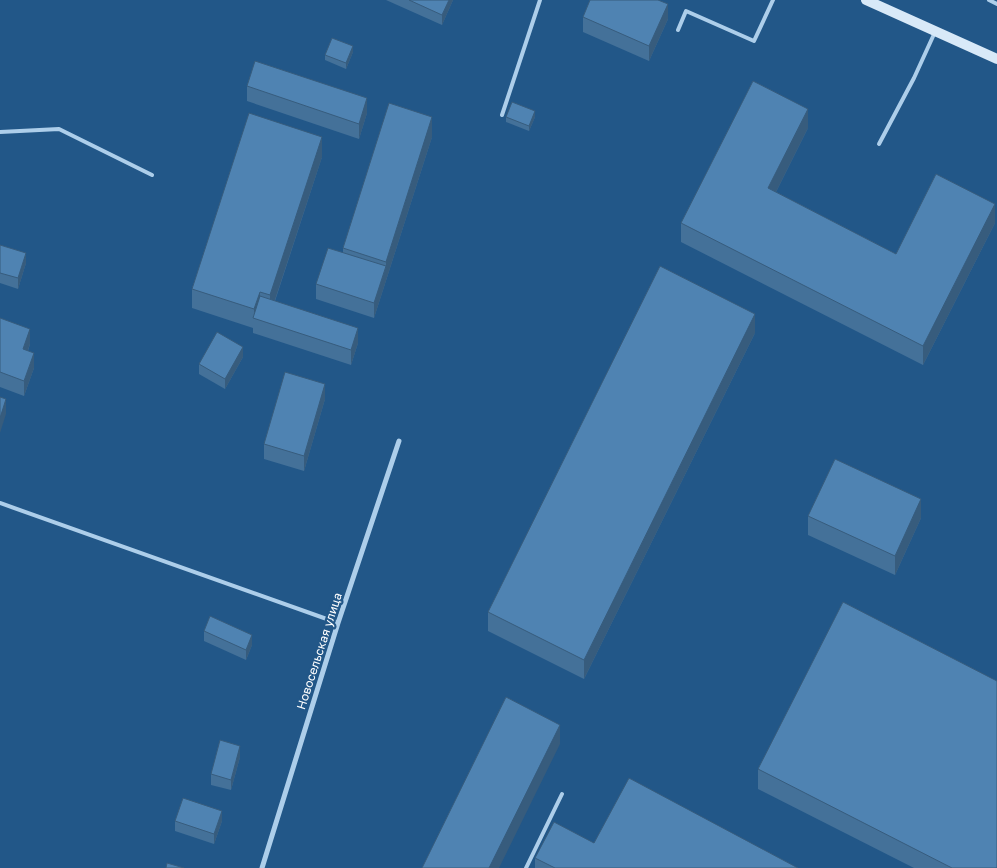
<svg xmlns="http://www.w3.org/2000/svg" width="997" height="868" viewBox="0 0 997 868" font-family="'Golos Text',sans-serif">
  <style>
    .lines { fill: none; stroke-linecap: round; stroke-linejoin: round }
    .lane { stroke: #adceea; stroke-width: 4 }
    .street { stroke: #adceea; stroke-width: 5 }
    .secondary { stroke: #d8e9f8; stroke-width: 10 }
    .wall { fill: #447199 }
    .shaded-wall { fill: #375c7d }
    .building { fill: #4f83b2; stroke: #375c7d }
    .labels { text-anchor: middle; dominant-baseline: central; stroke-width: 4.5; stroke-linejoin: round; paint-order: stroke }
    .street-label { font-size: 12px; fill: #fff; stroke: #225788 }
  </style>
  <rect width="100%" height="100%" fill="#225788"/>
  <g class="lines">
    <g class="lane">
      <polyline points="989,0 997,4"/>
      <polyline points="678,30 686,11 754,41 773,0"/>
      <polyline points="502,115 540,0"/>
      <polyline points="0,132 59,129 152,175"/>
      <polyline points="879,144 914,78 935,32"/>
      <polyline points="0,503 338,623"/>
      <polyline points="526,868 562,794"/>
    </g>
    <polyline class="street" points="262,868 338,623 399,441"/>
    <polyline class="secondary" points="866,0 997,59"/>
  </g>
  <g class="wall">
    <polygon points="386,0 453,0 442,25"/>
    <polygon points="583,17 668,19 649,61 583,32"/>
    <polygon points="353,52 346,69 325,60 325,55"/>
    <polygon points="247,86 367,113 359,139 247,101"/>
    <polygon points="506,117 535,117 529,131 506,122"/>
    <polygon points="808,128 776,192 896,254 995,223 923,365 681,242 681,223"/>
    <polygon points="432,137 374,318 316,299 316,284 343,252 343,248"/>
    <polygon points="322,157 275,301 358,343 351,365 253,333 253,328 192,308 192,289"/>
    <polygon points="0,245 26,263 18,289 0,283"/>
    <polygon points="0,318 30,344 28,351 34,368 24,396 0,387"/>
    <polygon points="755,333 584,679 488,631 488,612"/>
    <polygon points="243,357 225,389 199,374 199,364"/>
    <polygon points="325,399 304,471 264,459 264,444"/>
    <polygon points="808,516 921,518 895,575 808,535"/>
    <polygon points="204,631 252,645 246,660 204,641"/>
    <polygon points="240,757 231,790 211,785 211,774"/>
    <polygon points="758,769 997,868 914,868 758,789"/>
    <polygon points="175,821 222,821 214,844 175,831"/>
    <polygon points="594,843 798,868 535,868 535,858"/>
  </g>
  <g class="shaded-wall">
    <polygon points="449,0 453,0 442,25 442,15"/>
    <polygon points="668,4 668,19 649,61 649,46"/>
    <polygon points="353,46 353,52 346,69 346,63"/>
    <polygon points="367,98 367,113 359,139 359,124"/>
    <polygon points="808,109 808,128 768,208 768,188"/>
    <polygon points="535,111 535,117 529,131 529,126"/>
    <polygon points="432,117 432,137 374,318 374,303 386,266 386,262"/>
    <polygon points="322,137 322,157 270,315 270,295"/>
    <polygon points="995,204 995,223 923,365 923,346"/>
    <polygon points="26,253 26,263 18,289 18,278"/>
    <polygon points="260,292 260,311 254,318 254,309"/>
    <polygon points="755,314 755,333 584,679 584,660"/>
    <polygon points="358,328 358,343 351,365 351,350"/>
    <polygon points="30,329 30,344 23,364 23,349"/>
    <polygon points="243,347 243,357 225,389 225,379"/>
    <polygon points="34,353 34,368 24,396 24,381"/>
    <polygon points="325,384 325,399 304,471 304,456"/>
    <polygon points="6,399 6,414 0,433 0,418"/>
    <polygon points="921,499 921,518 895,575 895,556"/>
    <polygon points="252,635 252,645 246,660 246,650"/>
    <polygon points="560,725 560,744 499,868 489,868"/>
    <polygon points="240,746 240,757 231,790 231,780"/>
    <polygon points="222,811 222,821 214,844 214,834"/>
  </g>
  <g class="building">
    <polygon points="409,0 449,0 442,15"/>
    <polygon points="590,0 658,0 668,4 649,46 583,17"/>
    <polygon points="332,38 353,46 346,63 325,55"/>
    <polygon points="255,61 367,98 359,124 247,86"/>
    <polygon points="753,81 808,109 768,188 896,254 936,174 995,204 923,346 681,223"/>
    <polygon points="512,102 535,111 529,126 506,117"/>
    <polygon points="389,103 432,117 386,262 343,248"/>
    <polygon points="249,113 322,137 270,295 260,292 254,309 192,289"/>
    <polygon points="0,245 26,253 18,278 0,273"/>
    <polygon points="328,248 386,266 374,303 316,284"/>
    <polygon points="660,266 755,314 584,660 488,612"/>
    <polygon points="260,296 358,328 351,350 253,318"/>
    <polygon points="0,318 30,329 23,349 34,353 24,381 0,372"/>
    <polygon points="217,332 243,347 225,379 199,364"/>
    <polygon points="285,372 325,384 304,456 264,444"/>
    <polygon points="0,397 6,399 0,418"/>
    <polygon points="835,459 921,499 895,556 808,516"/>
    <polygon points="843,602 997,681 997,868 952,868 758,769"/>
    <polygon points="210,616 252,635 246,650 204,631"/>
    <polygon points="506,697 560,725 489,868 422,868"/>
    <polygon points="220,740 240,746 231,780 211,774"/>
    <polygon points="629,778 798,868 555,868 535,858 554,822 594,843"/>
    <polygon points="183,798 222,811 214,834 175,821"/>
    <polygon points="167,863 184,868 166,868"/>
  </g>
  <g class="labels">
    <g class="street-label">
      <text transform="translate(319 651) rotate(-72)">Новосельская улица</text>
    </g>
  </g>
</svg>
